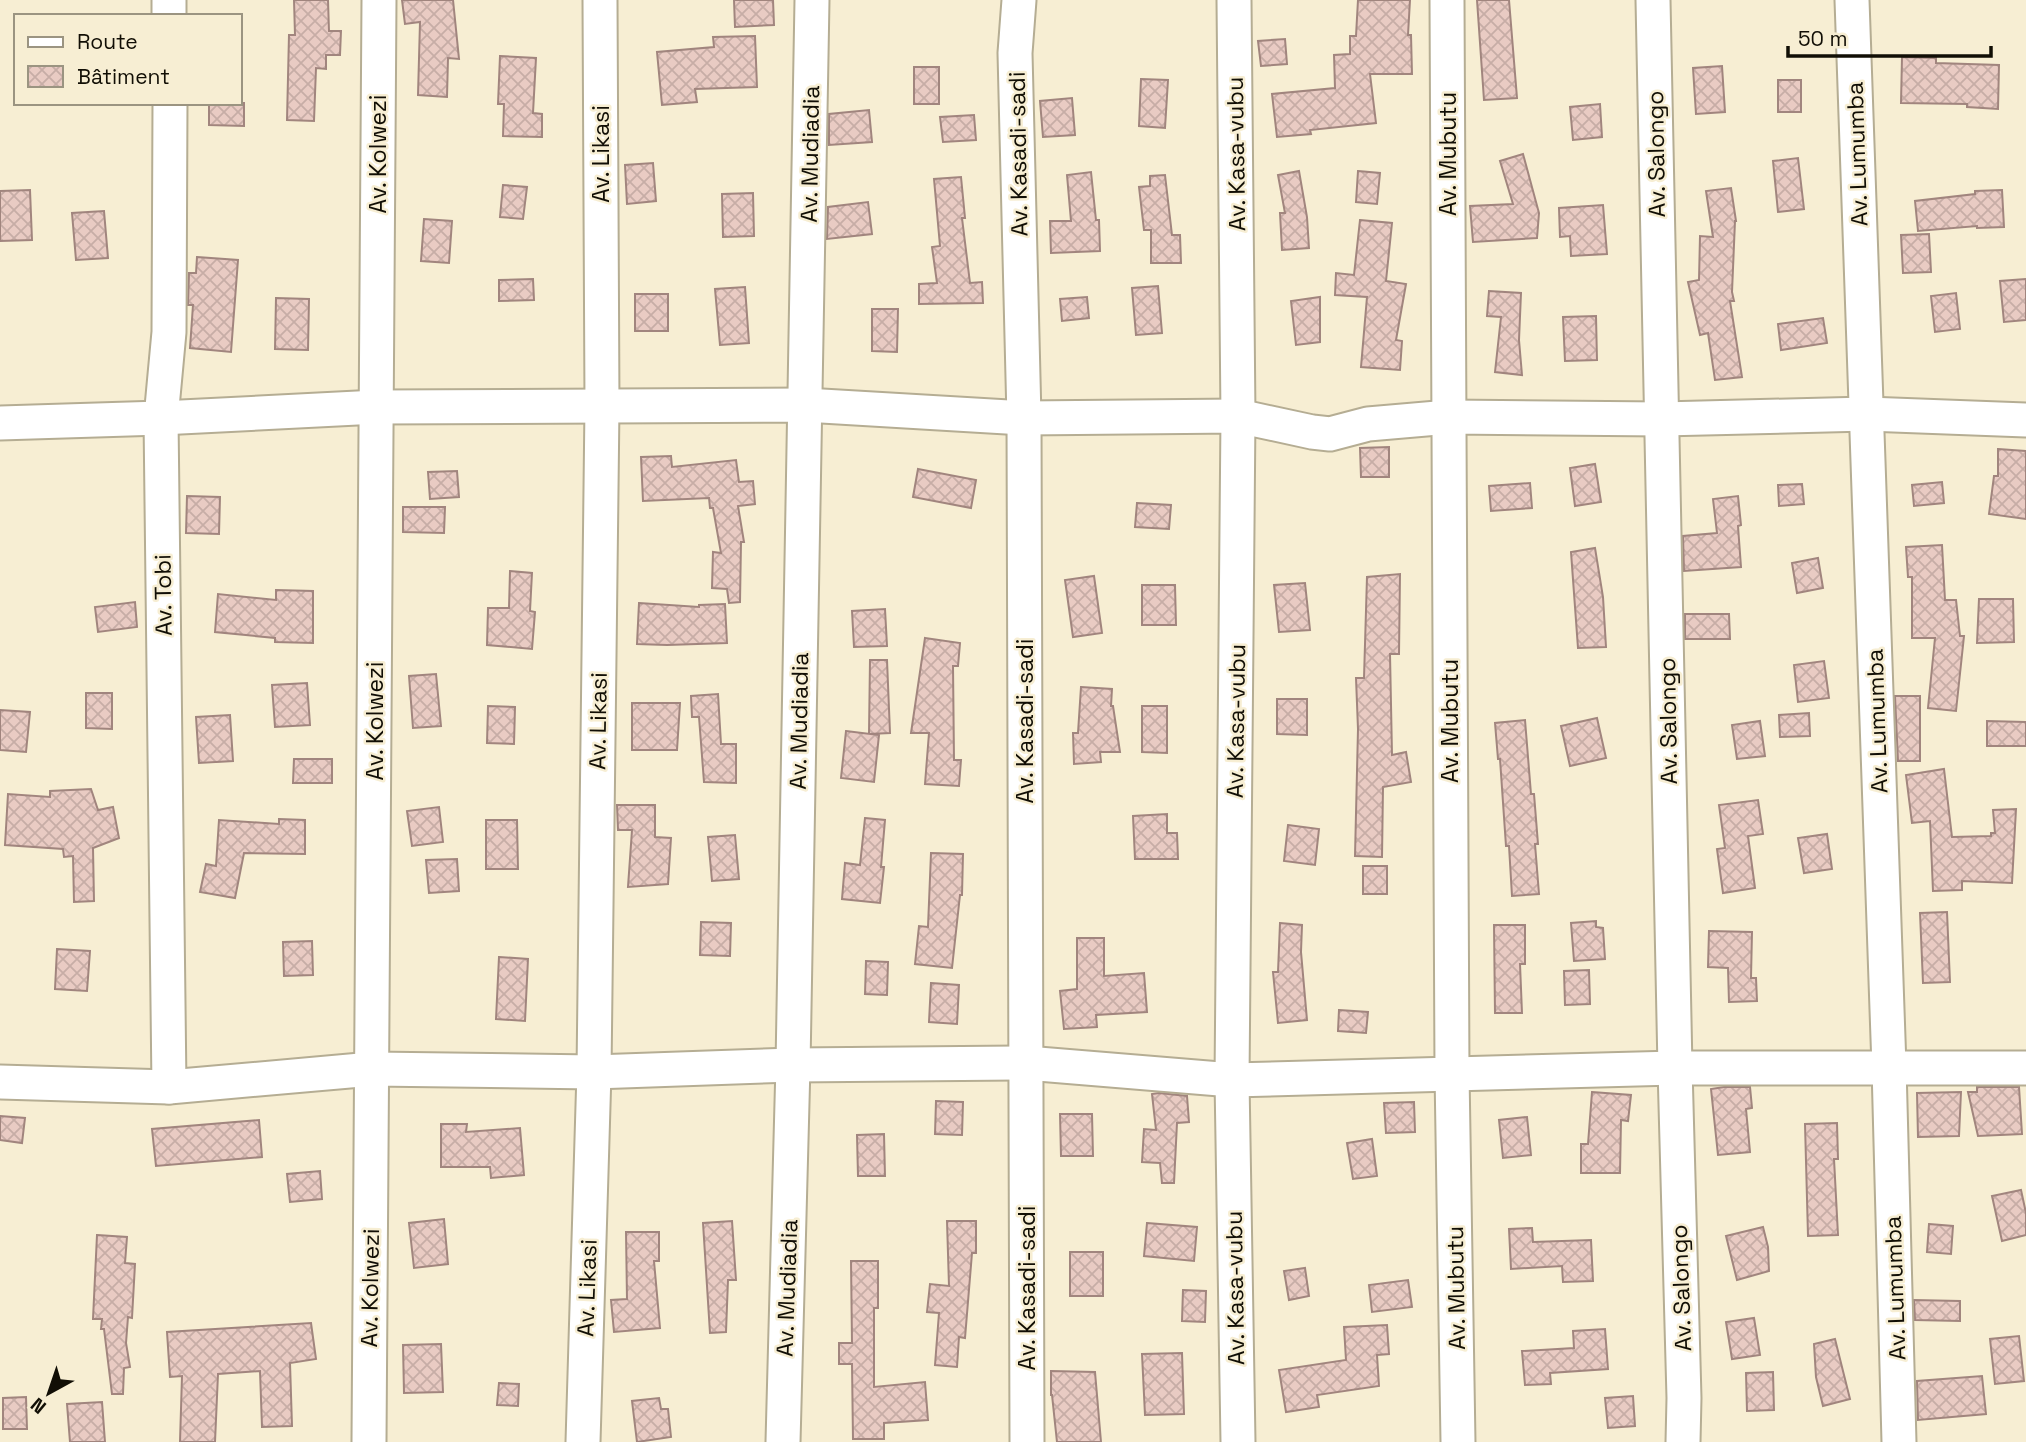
<svg xmlns="http://www.w3.org/2000/svg" width="2026" height="1442" viewBox="0 0 2026 1442" font-family="'Space Grotesk',sans-serif">
  <style>
    .building { fill: url(#building-cross-hatch); stroke: #a1857e; stroke-width: 2 }
    .lines { fill: none; stroke-linecap: round; stroke-linejoin: round }
    .minor-casing { stroke: #b5ad93; stroke-width: 37 }
    .minor { stroke: #fff; stroke-width: 33 }
    .labels { text-anchor: middle; dominant-baseline: central; stroke-width: 5; stroke-linejoin: round; paint-order: stroke }
    .street-label { font-size: 23px; fill: #110e05; stroke: #f7eed3 }
  </style>
  <defs>
    <pattern id="building-cross-hatch" width="8" height="8" patternUnits="userSpaceOnUse" patternTransform="scale(1.75)"><rect width="8" height="8" fill="#e9cbc3"/><path d="M0 0l8 8M0 8l8-8" fill="none" stroke="#c7ada6"/></pattern>
  </defs>
  <rect width="100%" height="100%" fill="#f7eed3"/>
  <g class="building">
    <polygon points="294,0 328,0 329,31 341,31 340,55 326,55 326,69 316,68 314,121 287,120 289,35 295,35"/>
    <polygon points="402,0 453,0 459,59 448,58 447,97 418,95 420,22 405,24"/>
    <polygon points="734,0 773,0 774,25 735,27"/>
    <polygon points="1358,0 1410,0 1408,35 1411,35 1412,74 1370,74 1376,123 1310,130 1311,134 1277,137 1272,94 1335,88 1334,55 1350,54 1350,36 1356,36"/>
    <polygon points="1477,0 1509,0 1517,98 1484,100"/>
    <polygon points="755,36 757,87 695,89 697,102 662,105 657,52 714,47 713,37"/>
    <polygon points="1285,39 1287,64 1261,66 1258,41"/>
    <polygon points="500,56 536,58 533,113 542,114 542,137 503,136 504,104 498,104"/>
    <polygon points="1902,57 1936,58 1936,63 1999,65 1998,109 1967,107 1967,104 1901,103"/>
    <polygon points="1722,66 1725,112 1696,114 1693,68"/>
    <rect x="914" y="67" width="25" height="37"/>
    <polygon points="1141,79 1168,80 1165,128 1139,126"/>
    <rect x="1778" y="80" width="23" height="32"/>
    <polygon points="1072,98 1075,135 1043,137 1040,101"/>
    <polygon points="209,103 244,103 244,126 209,125"/>
    <polygon points="1600,104 1602,137 1573,140 1570,107"/>
    <polygon points="869,110 872,142 829,145 829,114"/>
    <polygon points="974,115 976,140 943,142 940,117"/>
    <polygon points="1523,154 1539,213 1537,238 1473,242 1470,206 1513,204 1500,161"/>
    <polygon points="1798,158 1804,209 1778,212 1773,161"/>
    <polygon points="653,163 656,201 627,204 625,165"/>
    <polygon points="1299,171 1307,217 1309,248 1282,250 1280,213 1285,213 1278,175"/>
    <polygon points="1358,171 1380,173 1377,204 1356,202"/>
    <polygon points="1091,172 1096,220 1099,220 1100,251 1051,253 1050,221 1071,221 1067,175"/>
    <polygon points="1165,175 1172,235 1180,235 1181,263 1151,263 1151,230 1144,230 1139,187 1150,186 1150,176"/>
    <polygon points="961,177 965,218 962,218 970,283 982,282 983,303 919,304 919,284 937,283 932,247 940,246 934,179"/>
    <polygon points="503,185 527,187 523,219 500,217"/>
    <polygon points="1731,188 1736,221 1735,221 1732,292 1734,301 1730,301 1742,377 1715,380 1708,333 1700,335 1688,282 1699,280 1700,236 1713,237 1706,191"/>
    <polygon points="30,190 32,240 0,241 0,191"/>
    <polygon points="2002,190 2004,227 1977,228 1977,226 1918,231 1915,201 1975,194 1975,191"/>
    <polygon points="753,193 754,236 723,237 722,194"/>
    <polygon points="868,202 872,234 827,239 828,207"/>
    <polygon points="1603,205 1607,254 1571,256 1570,236 1560,237 1559,208"/>
    <polygon points="104,211 108,258 76,260 72,213"/>
    <polygon points="424,219 452,221 449,263 421,261"/>
    <polygon points="1360,220 1392,223 1386,281 1406,284 1396,340 1402,341 1400,370 1361,367 1367,297 1335,295 1336,273 1354,275"/>
    <polygon points="1929,234 1931,272 1903,273 1901,235"/>
    <polygon points="197,257 238,260 231,352 190,348 193,305 188,305 189,273 196,273"/>
    <polygon points="533,279 534,300 499,301 499,280"/>
    <polygon points="2026,279 2026,320 2004,322 2000,281"/>
    <polygon points="1158,286 1162,333 1136,335 1132,288"/>
    <polygon points="745,287 749,343 720,345 715,289"/>
    <polygon points="1489,291 1521,293 1519,340 1522,375 1495,372 1501,317 1487,316"/>
    <polygon points="1956,293 1960,329 1935,332 1931,296"/>
    <rect x="635" y="294" width="33" height="37"/>
    <polygon points="1087,297 1089,318 1062,321 1060,299"/>
    <polygon points="1320,297 1320,342 1296,345 1291,301"/>
    <polygon points="276,298 309,299 308,350 275,349"/>
    <polygon points="872,309 898,309 897,352 872,351"/>
    <polygon points="1596,316 1597,360 1565,361 1563,317"/>
    <polygon points="1823,318 1827,343 1781,350 1778,324"/>
    <polygon points="1389,447 1389,477 1361,477 1360,448"/>
    <polygon points="1998,449 2026,451 2026,519 1989,514 1994,476 1998,476"/>
    <polygon points="671,456 672,467 736,460 739,482 753,481 755,504 738,506 744,542 741,542 740,602 729,603 727,589 712,588 713,552 721,553 713,508 710,508 709,498 643,501 641,457"/>
    <polygon points="1595,464 1601,502 1575,506 1570,468"/>
    <polygon points="918,469 976,480 971,508 913,497"/>
    <polygon points="457,471 459,497 430,499 428,472"/>
    <polygon points="1942,482 1944,503 1914,506 1912,485"/>
    <polygon points="1530,483 1532,508 1491,511 1489,486"/>
    <polygon points="1802,484 1804,504 1779,506 1778,485"/>
    <polygon points="187,496 220,497 219,534 186,533"/>
    <polygon points="1738,496 1741,525 1738,526 1741,567 1684,571 1683,536 1717,533 1713,499"/>
    <polygon points="1137,503 1171,505 1169,529 1135,527"/>
    <polygon points="403,507 445,507 444,533 403,532"/>
    <polygon points="1942,545 1945,600 1956,600 1960,636 1964,636 1956,711 1928,708 1935,638 1912,638 1912,577 1908,577 1906,547"/>
    <polygon points="1595,548 1603,597 1606,647 1578,648 1571,552"/>
    <polygon points="1818,558 1823,588 1797,593 1792,563"/>
    <polygon points="510,571 532,573 530,611 535,612 532,649 487,645 488,608 509,608"/>
    <polygon points="1400,574 1399,654 1390,654 1392,755 1406,752 1411,782 1383,787 1382,857 1355,856 1358,729 1356,678 1364,678 1367,577"/>
    <polygon points="1094,576 1102,633 1073,637 1065,580"/>
    <polygon points="1305,583 1310,630 1279,632 1274,585"/>
    <polygon points="1142,585 1175,585 1176,625 1142,625"/>
    <polygon points="276,590 313,591 313,643 275,642 275,638 215,632 218,594 276,600"/>
    <polygon points="1979,599 2013,599 2014,642 1977,643"/>
    <polygon points="135,602 137,627 98,632 95,607"/>
    <polygon points="639,603 699,607 699,605 725,604 727,643 667,645 637,644"/>
    <polygon points="885,609 887,646 854,647 852,611"/>
    <polygon points="1685,614 1729,614 1730,639 1685,639"/>
    <polygon points="925,638 960,643 958,666 953,666 954,760 961,760 959,786 925,784 929,733 911,733"/>
    <polygon points="870,660 887,660 890,733 869,734"/>
    <polygon points="1824,661 1829,698 1798,702 1794,665"/>
    <polygon points="436,674 441,726 413,728 409,676"/>
    <polygon points="307,683 310,725 275,727 272,685"/>
    <polygon points="1081,687 1112,689 1111,706 1113,706 1120,752 1100,752 1101,762 1074,764 1073,733 1078,733"/>
    <polygon points="86,693 112,693 112,729 86,728"/>
    <polygon points="718,694 721,744 736,744 736,783 704,782 699,717 692,717 691,696"/>
    <polygon points="1895,696 1920,696 1920,761 1898,761"/>
    <polygon points="1277,699 1307,699 1307,735 1277,734"/>
    <polygon points="632,703 680,703 677,750 632,750"/>
    <polygon points="488,706 515,707 514,744 487,743"/>
    <polygon points="1142,706 1167,706 1167,753 1142,752"/>
    <polygon points="0,710 30,712 26,752 0,750"/>
    <polygon points="1809,713 1810,736 1780,737 1779,715"/>
    <polygon points="230,715 233,761 199,763 196,717"/>
    <polygon points="1597,718 1606,758 1570,766 1561,726"/>
    <polygon points="1525,720 1531,794 1534,794 1538,844 1535,844 1539,894 1512,896 1509,846 1506,846 1500,759 1498,759 1495,723"/>
    <polygon points="1760,721 1765,756 1737,759 1732,725"/>
    <polygon points="1987,721 2026,722 2026,746 1987,746"/>
    <polygon points="846,731 879,735 874,782 841,778"/>
    <polygon points="294,759 332,759 332,783 293,783"/>
    <polygon points="1944,769 1952,837 1991,836 1991,833 1995,833 1993,810 2016,809 2012,883 1962,881 1962,890 1933,891 1930,821 1912,823 1906,775"/>
    <polygon points="91,789 98,810 113,807 119,838 93,848 94,901 74,902 73,856 64,857 63,849 5,845 8,794 50,797 50,791"/>
    <polygon points="1758,800 1763,834 1748,836 1755,888 1723,893 1717,849 1725,848 1719,805"/>
    <polygon points="617,805 655,805 655,837 671,838 668,884 628,887 632,830 618,830"/>
    <polygon points="439,807 443,842 412,846 407,811"/>
    <polygon points="1167,814 1167,833 1177,833 1178,859 1135,859 1133,816"/>
    <polygon points="865,818 885,820 881,867 884,867 880,903 842,899 845,863 860,865"/>
    <polygon points="279,819 305,820 305,854 244,853 235,898 200,892 206,864 216,866 219,820 279,824"/>
    <polygon points="486,820 517,820 518,869 486,869"/>
    <polygon points="1288,825 1319,829 1315,865 1284,861"/>
    <polygon points="1827,834 1832,869 1804,873 1798,838"/>
    <polygon points="735,835 739,879 712,881 708,837"/>
    <polygon points="931,853 963,854 962,895 960,895 952,968 915,964 919,926 928,927"/>
    <polygon points="457,859 459,891 429,893 426,860"/>
    <rect x="1363" y="866" width="24" height="28"/>
    <polygon points="1947,912 1950,982 1923,983 1920,913"/>
    <polygon points="1596,921 1596,927 1603,928 1605,959 1574,961 1571,923"/>
    <polygon points="701,922 731,923 730,956 700,955"/>
    <polygon points="1280,923 1302,925 1301,952 1307,1020 1278,1023 1273,972 1278,972"/>
    <polygon points="1494,925 1525,925 1525,964 1520,964 1522,1013 1495,1013"/>
    <polygon points="1709,931 1752,932 1751,978 1756,978 1757,1001 1729,1002 1728,968 1708,967"/>
    <polygon points="1077,938 1104,938 1104,976 1144,973 1147,1012 1096,1015 1097,1027 1064,1029 1060,991 1077,989"/>
    <polygon points="312,941 313,975 284,976 283,942"/>
    <polygon points="57,949 90,951 87,991 55,989"/>
    <polygon points="499,957 528,959 525,1021 496,1019"/>
    <polygon points="866,961 888,962 887,995 865,994"/>
    <polygon points="1589,970 1590,1004 1565,1005 1564,971"/>
    <polygon points="931,983 959,985 957,1024 929,1022"/>
    <polygon points="1339,1010 1368,1012 1366,1033 1338,1031"/>
    <polygon points="1724,1087 1750,1087 1752,1108 1746,1109 1750,1152 1718,1155 1711,1089"/>
    <polygon points="1977,1087 2019,1087 2022,1134 1978,1136 1968,1092 1977,1092"/>
    <polygon points="1592,1092 1631,1095 1628,1121 1621,1120 1620,1173 1581,1173 1581,1144 1588,1144"/>
    <polygon points="1961,1092 1959,1136 1918,1137 1917,1093"/>
    <polygon points="1159,1093 1187,1096 1189,1122 1177,1123 1174,1183 1162,1183 1160,1163 1142,1162 1144,1129 1156,1130 1152,1094"/>
    <polygon points="936,1101 963,1102 962,1135 935,1134"/>
    <polygon points="1414,1102 1415,1132 1386,1133 1384,1103"/>
    <polygon points="1060,1114 1092,1114 1093,1156 1061,1156"/>
    <polygon points="0,1116 25,1118 22,1143 0,1140"/>
    <polygon points="1527,1117 1531,1155 1503,1158 1499,1120"/>
    <polygon points="259,1120 262,1157 156,1166 152,1129"/>
    <polygon points="1837,1123 1838,1159 1834,1159 1838,1235 1808,1236 1805,1124"/>
    <polygon points="441,1124 467,1124 466,1132 520,1128 524,1175 491,1178 490,1167 441,1167"/>
    <polygon points="884,1134 885,1176 858,1176 857,1135"/>
    <polygon points="1372,1139 1377,1176 1353,1179 1347,1143"/>
    <polygon points="320,1171 322,1199 290,1202 287,1174"/>
    <polygon points="2021,1190 2026,1213 2026,1235 2002,1241 1992,1196"/>
    <polygon points="444,1219 448,1264 414,1268 409,1223"/>
    <polygon points="732,1221 736,1280 728,1280 726,1332 710,1333 703,1223"/>
    <polygon points="947,1221 976,1221 976,1253 972,1253 965,1338 959,1337 957,1367 935,1365 939,1313 927,1312 930,1284 949,1286"/>
    <polygon points="1147,1223 1197,1227 1194,1261 1144,1256"/>
    <polygon points="1929,1224 1953,1226 1951,1254 1927,1252"/>
    <polygon points="1763,1227 1768,1247 1769,1271 1737,1280 1726,1236"/>
    <polygon points="1532,1228 1533,1242 1591,1240 1593,1281 1563,1282 1562,1266 1511,1269 1509,1229"/>
    <polygon points="626,1232 659,1232 659,1261 654,1261 660,1328 614,1332 611,1300 627,1299"/>
    <polygon points="97,1235 127,1237 125,1263 135,1264 132,1318 128,1317 126,1343 130,1367 124,1368 123,1394 112,1394 104,1329 101,1329 102,1319 93,1319"/>
    <rect x="1070" y="1252" width="33" height="44"/>
    <polygon points="851,1261 878,1261 878,1308 874,1308 874,1387 925,1382 928,1420 884,1423 884,1439 853,1439 852,1364 839,1364 839,1343 852,1343"/>
    <polygon points="1305,1268 1309,1296 1289,1300 1284,1271"/>
    <polygon points="1408,1280 1412,1307 1372,1312 1369,1285"/>
    <polygon points="1183,1290 1206,1291 1205,1322 1182,1321"/>
    <polygon points="1914,1300 1960,1301 1960,1321 1915,1320"/>
    <polygon points="1754,1318 1760,1355 1732,1359 1726,1322"/>
    <polygon points="311,1323 316,1359 290,1363 292,1426 262,1427 260,1371 218,1374 215,1442 180,1442 182,1376 170,1377 167,1332"/>
    <polygon points="1387,1325 1389,1354 1377,1355 1379,1386 1317,1395 1319,1407 1286,1412 1279,1370 1346,1360 1344,1327"/>
    <polygon points="1605,1329 1608,1369 1550,1373 1551,1384 1525,1385 1522,1351 1574,1348 1573,1331"/>
    <polygon points="2019,1336 2024,1381 1995,1384 1990,1339"/>
    <polygon points="1835,1339 1850,1399 1823,1406 1816,1377 1814,1344"/>
    <polygon points="441,1344 443,1392 404,1393 403,1345"/>
    <polygon points="1182,1353 1184,1414 1145,1415 1142,1354"/>
    <polygon points="1051,1371 1095,1372 1101,1442 1057,1442 1052,1395 1051,1395"/>
    <polygon points="1773,1372 1774,1410 1747,1411 1746,1373"/>
    <polygon points="1982,1376 1986,1414 1918,1420 1917,1381"/>
    <polygon points="499,1383 519,1384 518,1406 497,1405"/>
    <polygon points="1633,1396 1635,1426 1608,1428 1605,1398"/>
    <polygon points="26,1397 27,1429 3,1429 3,1398"/>
    <polygon points="659,1398 661,1409 668,1409 671,1437 637,1442 632,1401"/>
    <polygon points="102,1402 105,1442 70,1442 67,1404"/>
  </g>
  <g class="lines">
    <defs>
      <g id="minor">
        <polyline points="169,0 169,16"/>
        <polyline points="1019,0 1015,53 1024,418 1027,1442"/>
        <polyline points="1234,0 1238,416 1232,1080 1238,1442"/>
        <polyline points="1447,0 1452,1073 1458,1442"/>
        <polyline points="1653,0 1675,1068 1684,1398 1683,1442"/>
        <polyline points="1852,0 1889,1067 1899,1442"/>
        <polyline points="0,423 161,418 377,407 805,405 1024,418 1238,416 1312,432 1330,434 1368,424 1449,417 1662,419 1867,414 2026,420"/>
        <polyline points="0,1082 169,1087 372,1069 594,1072 793,1065 1026,1063 1232,1080 1675,1068 2026,1068"/>
        <polyline points="169,1087 161,418 169,332 170,103"/>
        <polyline points="369,1442 379,0"/>
        <polyline points="583,1442 594,1072 602,406 600,0"/>
        <polyline points="783,1442 793,1065 812,0"/>
      </g>
    </defs>
    <use href="#minor" class="minor-casing"/>
    <use href="#minor" class="minor"/>
  </g>
  <g class="labels">
    <g class="street-label">
      <text transform="translate(378 154) rotate(-90)">Av. Kolwezi</text>
      <text transform="translate(601 154) rotate(-90)">Av. Likasi</text>
      <text transform="translate(810 154) rotate(-89)">Av. Mudiadia</text>
      <text transform="translate(1018 154) rotate(-91)">Av. Kasadi-sadi</text>
      <text transform="translate(1236 154) rotate(-91)">Av. Kasa-vubu</text>
      <text transform="translate(1448 154) rotate(-90)">Av. Mubutu</text>
      <text transform="translate(1656 154) rotate(-91)">Av. Salongo</text>
      <text transform="translate(1857 154) rotate(-92)">Av. Lumumba</text>
      <text transform="translate(163 595) rotate(-91)">Av. Tobi</text>
      <text transform="translate(375 721) rotate(-90)">Av. Kolwezi</text>
      <text transform="translate(598 721) rotate(-89)">Av. Likasi</text>
      <text transform="translate(799 721) rotate(-89)">Av. Mudiadia</text>
      <text transform="translate(1025 721) rotate(-90)">Av. Kasadi-sadi</text>
      <text transform="translate(1236 721) rotate(-89)">Av. Kasa-vubu</text>
      <text transform="translate(1450 721) rotate(-90)">Av. Mubutu</text>
      <text transform="translate(1668 721) rotate(-91)">Av. Salongo</text>
      <text transform="translate(1877 721) rotate(-92)">Av. Lumumba</text>
      <text transform="translate(370 1288) rotate(-89)">Av. Kolwezi</text>
      <text transform="translate(587 1288) rotate(-88)">Av. Likasi</text>
      <text transform="translate(787 1288) rotate(-88)">Av. Mudiadia</text>
      <text transform="translate(1027 1288) rotate(-90)">Av. Kasadi-sadi</text>
      <text transform="translate(1235 1288) rotate(-91)">Av. Kasa-vubu</text>
      <text transform="translate(1456 1288) rotate(-91)">Av. Mubutu</text>
      <text transform="translate(1681 1288) rotate(-92)">Av. Salongo</text>
      <text transform="translate(1895 1288) rotate(-92)">Av. Lumumba</text>
    </g>
  </g>
  <rect x="14" y="14" width="228" height="91" fill="#f7eed3" stroke="#9b9481" stroke-width="2"/>
  <rect x="28" y="37" width="35" height="10" fill="#ffffff" stroke="#9b9481" stroke-width="2"/>
  <text x="77" y="49" font-size="21" fill="#110e05">Route</text>
  <rect x="28" y="66" width="35" height="21" fill="url(#building-cross-hatch)" stroke="#9b9481" stroke-width="2"/>
  <text x="77" y="84" font-size="21" fill="#110e05">Bâtiment</text>
  <g transform="translate(49 1393) rotate(220)" stroke="#f7eed3" stroke-width="5" paint-order="stroke">
  <path d="M0-5L12 26L0 18L-12 26Z" fill="#110e05"/>
  <text y="-10" font-size="19" font-weight="bold" text-anchor="middle" fill="#110e05">N</text>
  </g>
  <path d="M1788 46v10h203v-10" fill="none" stroke="#110e05" stroke-width="3.5"/>
  <text x="1798" y="46" font-size="21" fill="#110e05" stroke="#f7eed3" stroke-width="5" paint-order="stroke">50 m</text>
</svg>
